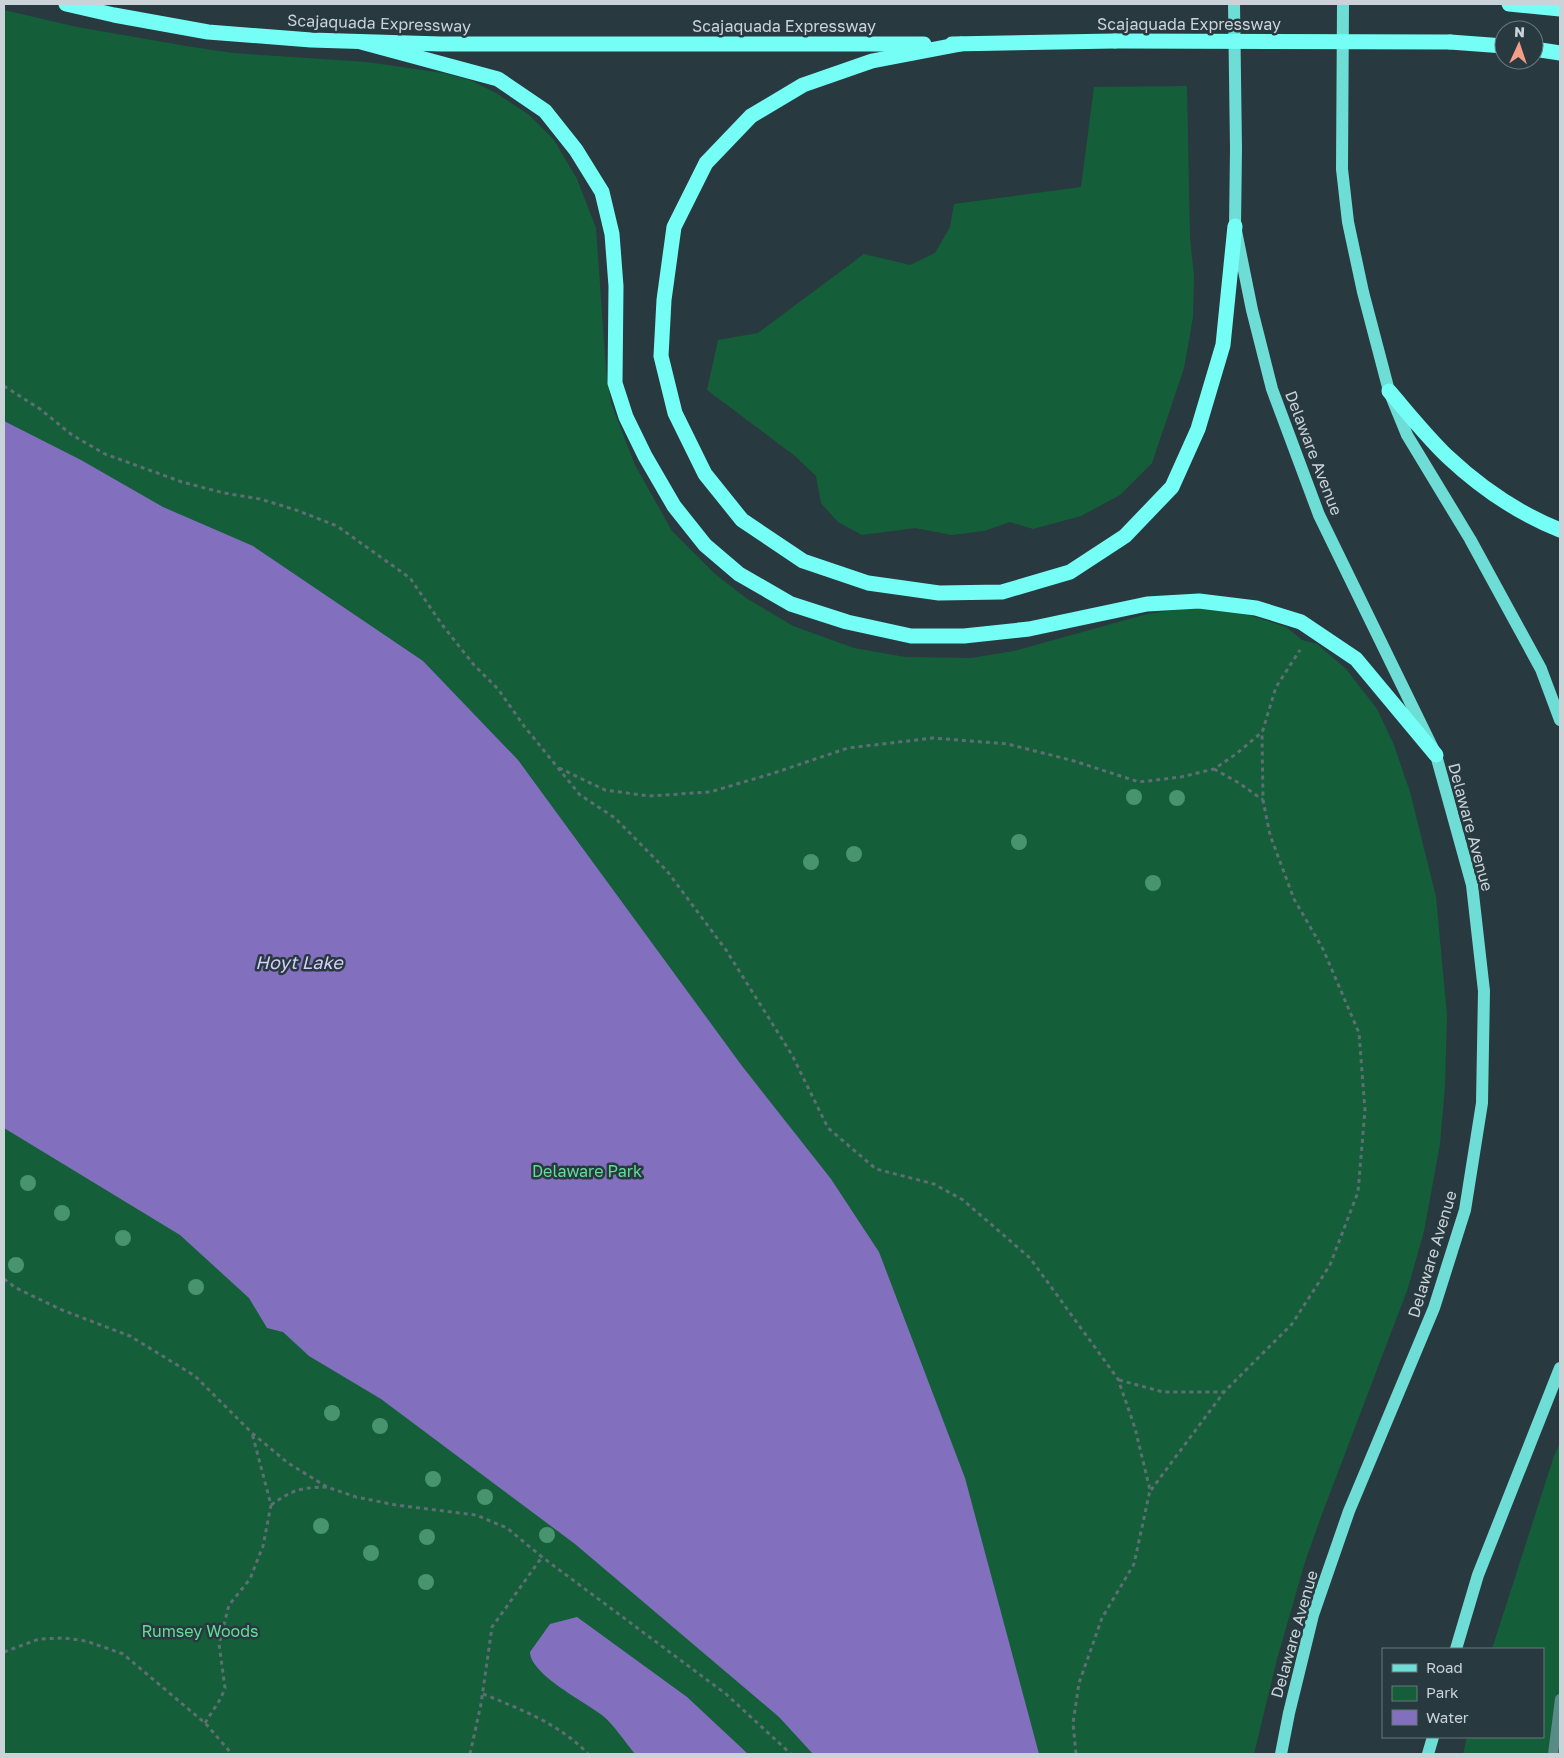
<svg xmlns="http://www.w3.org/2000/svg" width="1564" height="1758" viewBox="0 0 1564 1758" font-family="'Golos Text',sans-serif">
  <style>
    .green { fill: #145f39 }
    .water { fill: #8270bf }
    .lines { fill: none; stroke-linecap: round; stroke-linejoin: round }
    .path { stroke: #5e6e73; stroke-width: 3; stroke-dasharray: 4 4; stroke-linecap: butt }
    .street { stroke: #588a86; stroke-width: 10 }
    .primary { stroke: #6eddd6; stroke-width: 12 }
    .highway { stroke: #75fef6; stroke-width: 15 }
    .highway-bridge { stroke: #75fef6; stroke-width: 15 }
    .tree { fill: #47946f }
    .labels { text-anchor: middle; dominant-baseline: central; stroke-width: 5; stroke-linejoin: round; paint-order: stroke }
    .street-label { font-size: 16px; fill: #c9d3d8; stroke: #283a40 }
    .park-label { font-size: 16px; fill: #61dd96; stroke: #283a40 }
    .water-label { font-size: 18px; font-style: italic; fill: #d6cefa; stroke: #283a40 }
  </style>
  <rect width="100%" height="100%" fill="#283a40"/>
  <g class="green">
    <polygon points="4,10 77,27 186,46 233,53 367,62 443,73 470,80 496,93 528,114 554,140 577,179 596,228 606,370 611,403 635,465 672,531 715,574 746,598 793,626 854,648 905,657 971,658 1014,651 1147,614 1181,609 1216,608 1252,616 1286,627 1302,640 1317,644 1346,669 1377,709 1394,745 1410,792 1436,897 1447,1015 1445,1086 1440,1144 1424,1231 1408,1288 1322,1514 1305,1562 1277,1659 1254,1754 4,1754"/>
    <polygon points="1187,86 1190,239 1194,275 1193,317 1184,368 1152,463 1120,495 1081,516 1033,529 1010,522 984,531 952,535 915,528 862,535 838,522 821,503 816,476 795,456 707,390 718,340 758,333 864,254 910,265 935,253 950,227 954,204 1081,187 1094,87"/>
    <polygon points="1560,1443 1560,1754 1463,1754 1467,1737 1543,1737 1543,1649 1492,1649 1554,1456"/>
  </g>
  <g class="water">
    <polygon points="4,421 81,460 163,507 253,546 423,661 518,760 742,1066 831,1179 879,1252 965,1478 1039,1754 813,1754 779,1717 575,1544 381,1399 309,1356 283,1332 267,1328 249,1298 180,1235 4,1128"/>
    <path d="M577,1617L687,1697L748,1754H635C625,1742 615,1726 602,1715C585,1702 530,1674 530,1652L550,1624Z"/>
  </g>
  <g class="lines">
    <g class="path">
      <polyline points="4,386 40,409 72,435 105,454 182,482 224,493 260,499 296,510 337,526 410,578 443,626 474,665 498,689 524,726 580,795 615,818 667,871 726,950 792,1055 828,1128 876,1169 934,1184 963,1200 1030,1258 1118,1379 1135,1428 1150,1490 1134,1564 1102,1618 1079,1683 1073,1723 1076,1754"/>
      <polyline points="559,768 605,790 649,796 710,792 774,773 848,748 933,738 1008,744 1074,761 1139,782 1181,777 1214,769 1236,754 1261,733"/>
      <polyline points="1214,769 1239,783 1263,800"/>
      <polyline points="4,1279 16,1288 62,1310 130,1336 195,1376 252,1433 288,1463 327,1487 356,1497 396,1505 476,1515 507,1528 542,1557 726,1694 791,1754"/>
      <polyline points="1119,1380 1163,1392 1224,1392"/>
      <polyline points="1151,1490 1224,1392 1292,1324 1330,1265 1358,1192 1365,1110 1359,1033 1323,949 1294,899 1270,835 1263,800 1262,733 1276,687 1300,650"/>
      <path d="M271,1505C294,1489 299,1488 327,1487"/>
      <polyline points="4,1652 39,1639 64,1638 86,1641 123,1654 205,1723 232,1754"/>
      <path d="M483,1694C520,1709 560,1724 588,1754"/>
      <polyline points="205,1723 221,1698 225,1688 219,1644 229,1605 250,1579 263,1546 271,1505 252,1433"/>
      <polyline points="470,1754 481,1704 492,1627 542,1557"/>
    </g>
    <polyline class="street" points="1553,1754 1560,1699"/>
    <g class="primary">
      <polyline points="1234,4 1236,149 1235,226 1252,310 1272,389 1319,515 1436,755 1472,885 1484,991 1482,1103 1465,1210 1434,1308 1349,1511 1313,1615 1289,1713 1281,1754"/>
      <polyline points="1343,4 1342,169 1348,222 1363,292 1389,391 1407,435 1470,539 1541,669 1560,720"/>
      <polyline points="1456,1649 1478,1575 1560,1368"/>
      <polyline points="1428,1754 1433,1737"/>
    </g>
    <g class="highway">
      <polyline points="66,4 114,15 208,32 311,40 441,44 924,44"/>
      <polyline points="1509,4 1560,9"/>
      <polyline points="361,42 498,79 545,111 576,150 602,192 612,234 616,286 615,383 626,417 645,456 674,506 705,545 739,574 791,604 847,622 911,636 964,636 1029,629 1147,604 1199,601 1256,608 1301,622 1356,659 1436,755"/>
      <polyline points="1450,42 1504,46"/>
      <polyline points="952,44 1115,41"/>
      <polyline points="961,44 872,61 803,85 751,116 706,163 674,227 664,300 661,356 675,413 705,474 742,520 803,561 868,583 939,593 1002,592 1070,572 1125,536 1172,487 1198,429 1223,345 1235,226"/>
      <polyline points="1534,49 1560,53"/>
      <path d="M1389,391C1408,413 1427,437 1448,457C1480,487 1520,514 1560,530"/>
    </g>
    <polyline class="highway-bridge" points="1115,41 1450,42"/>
  </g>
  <g class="tree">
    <circle cx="1134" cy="797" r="8"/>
    <circle cx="1177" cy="798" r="8"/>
    <circle cx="1019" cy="842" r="8"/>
    <circle cx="854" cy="854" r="8"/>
    <circle cx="811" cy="862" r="8"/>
    <circle cx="1153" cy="883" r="8"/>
    <circle cx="28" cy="1183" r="8"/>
    <circle cx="62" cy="1213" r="8"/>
    <circle cx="123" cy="1238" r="8"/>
    <circle cx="16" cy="1265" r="8"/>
    <circle cx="196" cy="1287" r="8"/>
    <circle cx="332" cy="1413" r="8"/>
    <circle cx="380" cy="1426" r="8"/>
    <circle cx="433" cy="1479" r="8"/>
    <circle cx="485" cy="1497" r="8"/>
    <circle cx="321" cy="1526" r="8"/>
    <circle cx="547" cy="1535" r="8"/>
    <circle cx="427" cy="1537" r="8"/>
    <circle cx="371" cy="1553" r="8"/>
    <circle cx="426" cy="1582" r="8"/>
  </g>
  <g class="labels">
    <g class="street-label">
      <text transform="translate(379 23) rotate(2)">Scajaquada Expressway</text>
      <text x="1189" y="24">Scajaquada Expressway</text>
      <text x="784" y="26">Scajaquada Expressway</text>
      <text transform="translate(1314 453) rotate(69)">Delaware Avenue</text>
      <text transform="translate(1471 827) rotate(75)">Delaware Avenue</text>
      <text transform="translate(1432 1254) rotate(-73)">Delaware Avenue</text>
      <text transform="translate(1294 1634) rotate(-74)">Delaware Avenue</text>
    </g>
    <g class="park-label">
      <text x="587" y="1171">Delaware Park</text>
      <text x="200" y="1631">Rumsey Woods</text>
    </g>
    <g class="water-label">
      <text x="299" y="962">Hoyt Lake</text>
    </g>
  </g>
  <rect width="1564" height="1758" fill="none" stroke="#c9d3d8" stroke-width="10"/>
  <rect x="1382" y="1648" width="162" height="90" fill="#283a40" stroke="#68777d"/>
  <rect x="1392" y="1664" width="25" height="8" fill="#6eddd6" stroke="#68777d"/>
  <text x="1426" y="1673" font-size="15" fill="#c9d3d8">Road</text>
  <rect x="1392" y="1686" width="25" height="15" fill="#145f39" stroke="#68777d"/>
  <text x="1426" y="1698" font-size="15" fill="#c9d3d8">Park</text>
  <rect x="1392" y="1710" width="25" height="15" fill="#8270bf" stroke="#68777d"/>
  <text x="1426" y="1723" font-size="15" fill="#c9d3d8">Water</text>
  <g transform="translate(1519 45) rotate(3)"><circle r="24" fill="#283a40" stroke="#68777d"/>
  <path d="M0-4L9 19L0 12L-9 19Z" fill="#f49e86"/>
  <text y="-8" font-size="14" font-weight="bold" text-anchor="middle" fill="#c9d3d8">N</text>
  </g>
</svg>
